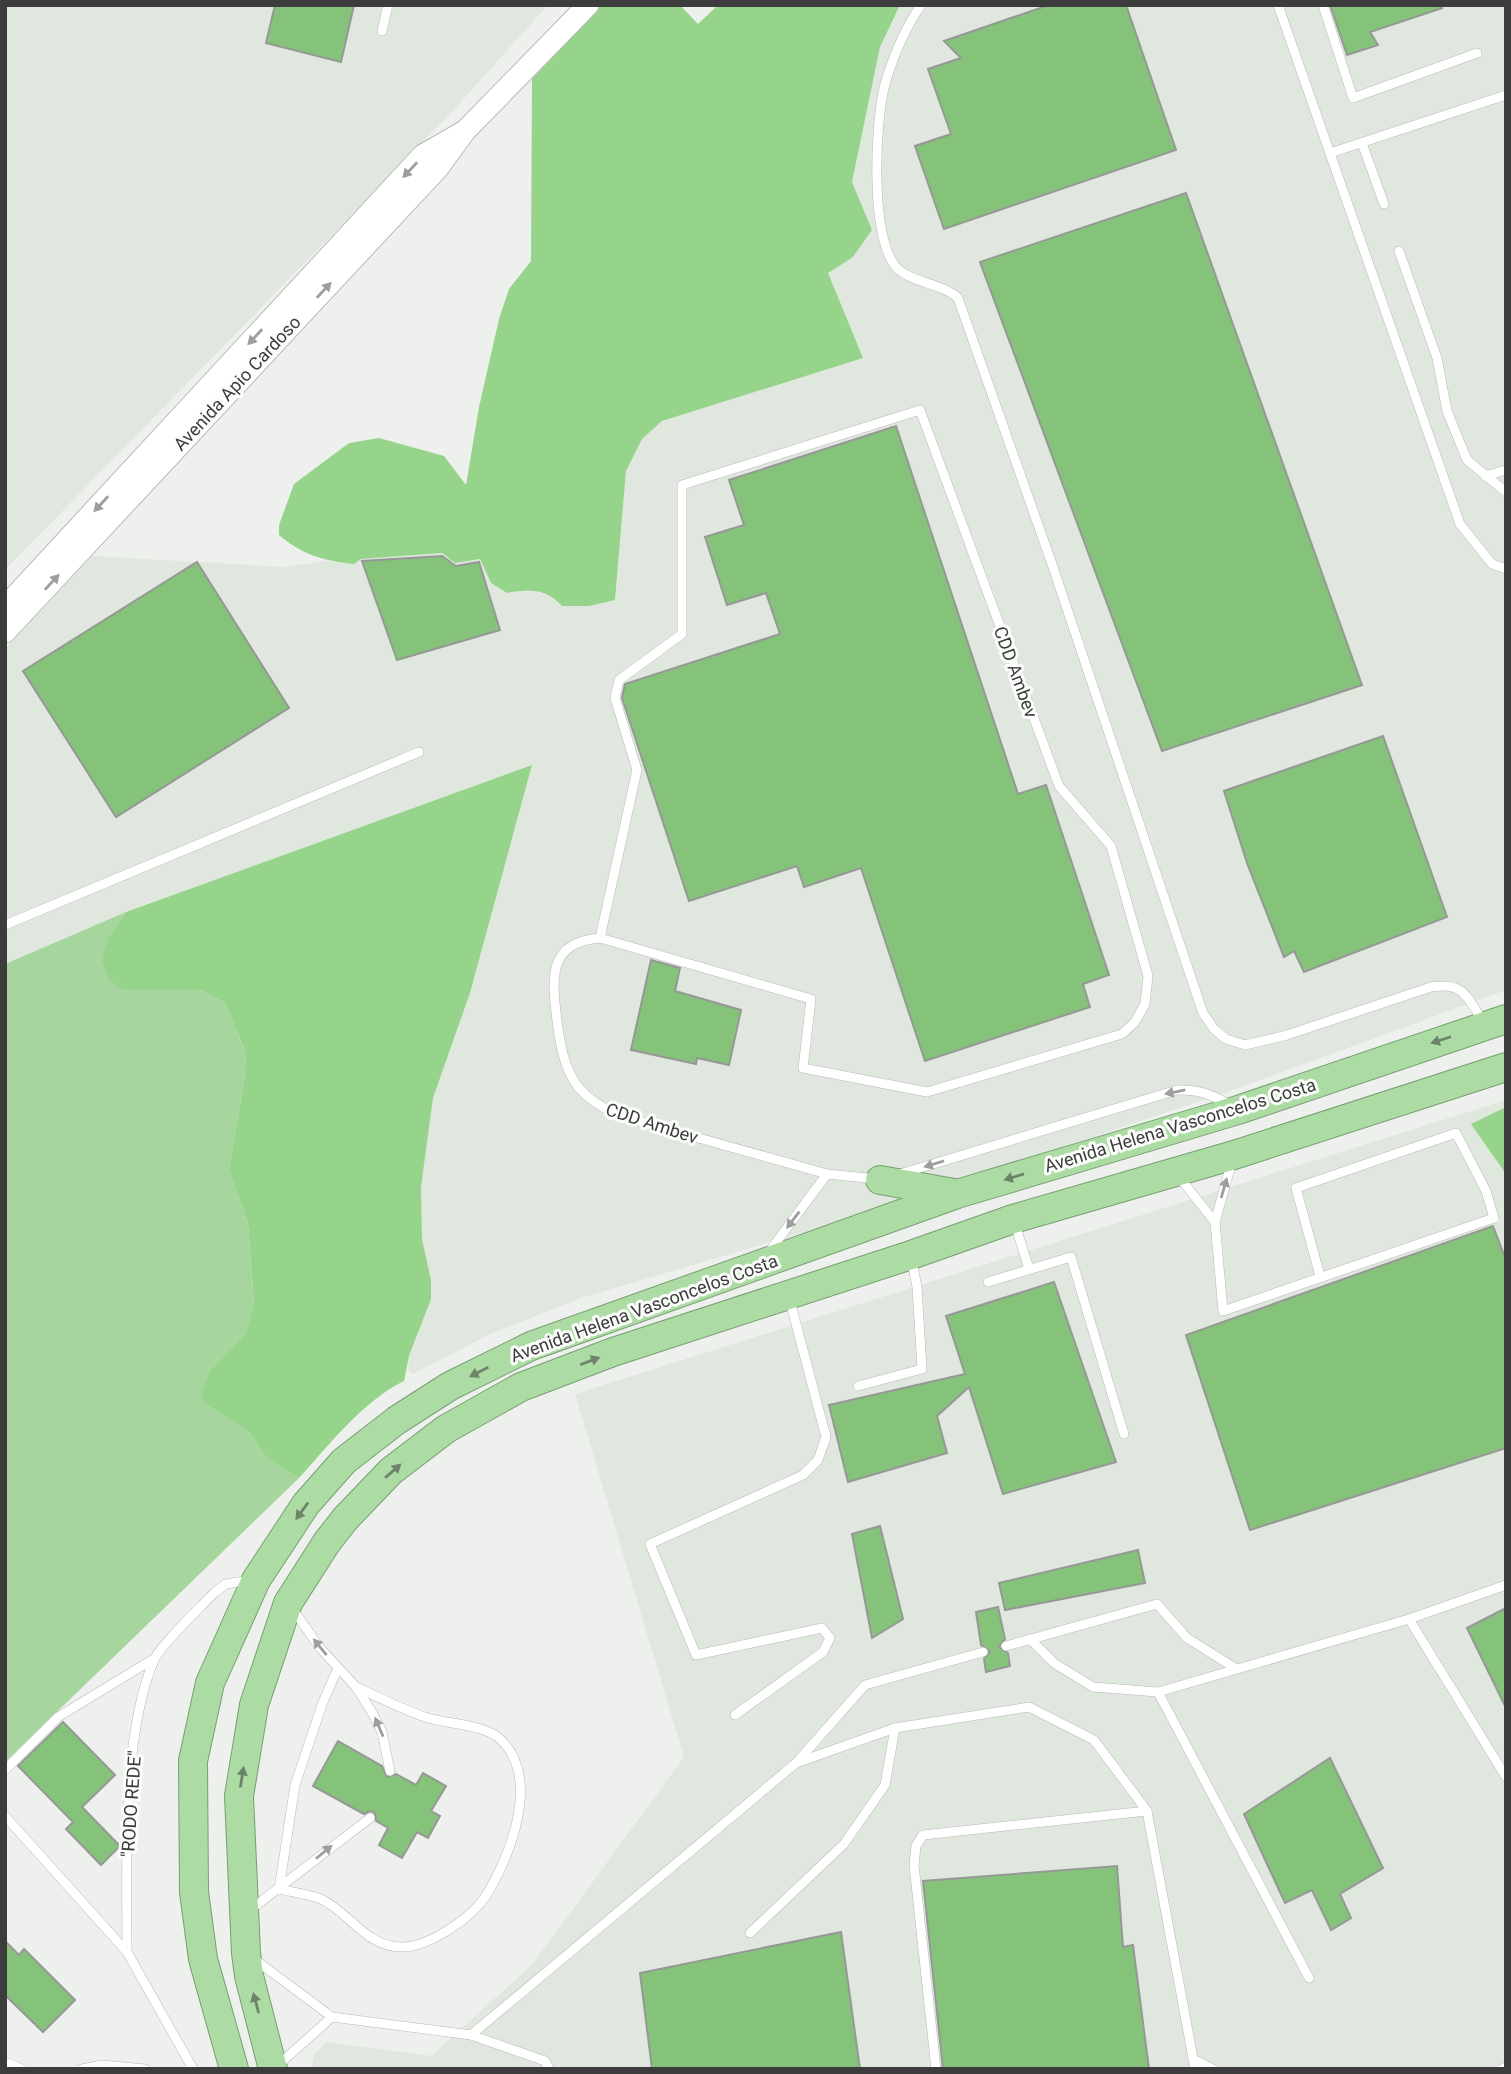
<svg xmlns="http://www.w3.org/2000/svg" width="1511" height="2074" viewBox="0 0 1511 2074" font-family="Roboto,sans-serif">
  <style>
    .built { fill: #e0e7de }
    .green { fill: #a6d59e }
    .forest { fill: #96d48b }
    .building { fill: #85c37b; stroke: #969896; stroke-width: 2 }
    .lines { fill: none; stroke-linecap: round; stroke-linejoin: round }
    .service-casing { stroke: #b8bab7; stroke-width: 10 }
    .tertiary-casing { stroke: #b8bab7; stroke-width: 23 }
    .trunk-casing { stroke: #779e71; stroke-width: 30 }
    .service { stroke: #fff; stroke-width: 9 }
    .tertiary { stroke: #fff; stroke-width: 21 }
    .trunk { stroke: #acdca4; stroke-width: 28 }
    .oneway { fill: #9d9e9d }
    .oneway2 { fill: #6e846a }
    .labels { text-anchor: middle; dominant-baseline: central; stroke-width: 6; stroke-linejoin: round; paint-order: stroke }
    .street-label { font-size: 18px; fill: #3b3c3b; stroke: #fbfdfb }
  </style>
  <rect width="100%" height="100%" fill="#eef0ed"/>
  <g class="built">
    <polygon points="5,5 548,5 451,113 5,570"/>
    <polygon points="900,5 1506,5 1506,990 1222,1094 818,1228 581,1298 492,1333 413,1374 408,1371 409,1356 418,1335 431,1280 422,1239 421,1187 433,1098 470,993 532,765 126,912 5,964 5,649 92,556 285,567 324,561 354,564 361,559 442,553 455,563 481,559 491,583 507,593 532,589 553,596 615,600 626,471 642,439 662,421 862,358 827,273 853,257 872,230 852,182 880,47"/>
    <polygon points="1506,1100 1506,2069 311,2069 314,2055 326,2042 431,2056 532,1965 684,1757 575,1394"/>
  </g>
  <polygon class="green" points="126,912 109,936 172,988 201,990 225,1003 246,1053 244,1082 229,1169 248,1224 254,1302 245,1334 211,1369 205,1404 250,1433 268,1460 299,1478 5,1762 5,964"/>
  <g class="forest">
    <path d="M601,5H680L698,24L718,5H900L880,47L852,182L872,230L853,257L828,273L863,358L662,421L642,439L626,471L615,600L589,606H562C545,588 529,589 507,593L491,583L480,559L455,563L442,553L361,559L354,564C325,561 302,555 279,535V525L294,484L349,443L379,438L444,456L466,485L479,407L499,319L509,289L531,261L532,79Z"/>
    <path d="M532,765L470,993L433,1098L421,1187L422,1239L431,1280V1299L409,1356L404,1381C363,1401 329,1445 299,1478L268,1460L250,1433L205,1404L201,1394L211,1369L245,1334L254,1302L248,1224L229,1169L244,1082L246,1053L225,1003L201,990H124L109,980L102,960L109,936L126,912Z"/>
    <polygon points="1506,1107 1506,1174 1471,1124"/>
  </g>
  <g class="building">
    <polygon points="275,5 354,5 341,62 266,43"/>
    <polygon points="1049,5 1126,5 1176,150 944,229 915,146 951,134 928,69 961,58 944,41"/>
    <polygon points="1330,5 1441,5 1442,8 1370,32 1378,45 1347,55"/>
    <polygon points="1186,193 1362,685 1162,751 980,262"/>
    <polygon points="896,426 1018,794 1046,785 1109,975 1083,984 1090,1007 925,1061 861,868 804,887 797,866 689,901 622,698 625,684 780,634 766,593 727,605 705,537 744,525 729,480"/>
    <polygon points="442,556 456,566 479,562 500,630 397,660 362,561"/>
    <polygon points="197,562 289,708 116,817 23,671"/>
    <polygon points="1383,736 1447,917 1304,972 1294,951 1284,957 1247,863 1224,791"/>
    <polygon points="651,960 680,968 675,991 741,1010 729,1065 697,1058 696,1064 631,1050"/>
    <polygon points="1493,1226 1506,1260 1506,1448 1250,1530 1186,1335"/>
    <polygon points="1054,1282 1116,1462 1003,1494 969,1387 937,1416 947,1453 848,1482 829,1405 965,1374 946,1316"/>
    <polygon points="880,1526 903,1619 872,1638 852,1534"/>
    <polygon points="1138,1550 1145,1583 1005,1610 999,1583"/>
    <polygon points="998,1607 1005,1639 999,1647 1008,1653 1010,1666 986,1672 984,1659 990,1651 981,1645 976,1612"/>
    <polygon points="1506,1608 1506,1708 1467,1628"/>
    <polygon points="63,1722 115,1775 82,1807 120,1846 101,1865 66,1829 73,1822 18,1766"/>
    <polygon points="338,1741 382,1766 387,1777 396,1774 416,1785 423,1773 446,1786 431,1811 440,1816 428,1838 417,1832 402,1858 379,1845 388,1828 376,1821 375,1813 370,1811 364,1814 313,1786"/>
    <polygon points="1330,1758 1383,1868 1340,1894 1351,1918 1331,1930 1312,1890 1285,1903 1244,1814"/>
    <polygon points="1117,1866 1123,1947 1133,1945 1149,2069 943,2069 923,1881"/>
    <polygon points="841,1932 860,2069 652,2069 640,1973"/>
    <polygon points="5,1941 19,1955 24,1949 75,2000 43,2032 5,1995"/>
  </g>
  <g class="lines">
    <defs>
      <g id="service">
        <path d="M921,5C905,28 891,61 884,88C875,128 871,228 893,263C905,283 941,282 958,298L1053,567L1203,1013L1214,1029L1226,1039L1245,1045L1287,1035L1431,987C1464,982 1467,996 1483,1022"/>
        <polyline points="1278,5 1460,524 1492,564 1506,569"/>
        <polyline points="1323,5 1353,98 1477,53"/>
        <polyline points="382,31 388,5"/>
        <polyline points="1362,143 1384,204"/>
        <polyline points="1330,153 1506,95"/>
        <polyline points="1399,251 1437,358 1447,411 1467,460 1506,492"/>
        <polyline points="1485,476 1506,470"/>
        <polyline points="5,925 419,752"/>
        <path d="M600,938L811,999L803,1068L927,1092L1122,1034L1135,1022L1145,1004L1148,976L1111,846L1059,786L920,410L682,485V634L619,680L615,698L637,770L600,938C547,942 552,979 557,1021C560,1044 564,1068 578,1087C589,1100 603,1108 617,1115L827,1174L877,1179"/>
        <polyline points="1232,1161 1215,1222 1223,1311 1494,1218 1486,1191 1456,1133 1296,1188 1320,1276"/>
        <path d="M900,1174L1177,1090C1199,1089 1212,1095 1230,1105"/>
        <polyline points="1179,1177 1215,1222"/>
        <polyline points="1015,1224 1029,1269"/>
        <polyline points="769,1252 827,1174"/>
        <polyline points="988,1282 1071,1257 1124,1434"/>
        <polyline points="858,1386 922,1369 917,1287 911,1257"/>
        <polyline points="292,1608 320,1648 356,1687 373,1714 382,1732 390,1771"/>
        <polyline points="1409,1619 1506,1777"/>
        <polyline points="1030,1639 1054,1663 1093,1687 1158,1692 1409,1619 1506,1585"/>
        <polyline points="1006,1646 1157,1604 1187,1638 1235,1668"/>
        <polyline points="1158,1692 1309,1978"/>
        <polyline points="735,1715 823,1652 830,1638 822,1628 696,1655 650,1544 803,1475 818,1460 826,1437 789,1297"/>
        <polyline points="797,1762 865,1685 983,1652"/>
        <polyline points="5,1770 58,1717 155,1658"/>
        <polyline points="5,1816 127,1952 193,2069"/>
        <path d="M279,1889C292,1892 308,1894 321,1899C349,1912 366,1947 401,1947C428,1948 471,1918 485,1897C510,1858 542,1778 500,1739C484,1724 445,1724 425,1717C401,1709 379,1697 356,1687"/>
        <polyline points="279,1889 295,1785 323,1702 338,1668"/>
        <polyline points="250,1910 370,1818"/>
        <polyline points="750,1933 844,1844 885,1785 895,1728"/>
        <path d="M127,1952C127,1867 121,1738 154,1660C162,1643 200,1608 215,1592L226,1584L251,1580"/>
        <polyline points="254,1959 332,2017 471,2035 796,1763 895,1728 1029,1707 1094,1740 1147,1811 1195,2069"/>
        <polyline points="471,2035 545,2061 549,2069"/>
        <polyline points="1193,2059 1213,2069"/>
        <polyline points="5,2062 22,2069"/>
        <polyline points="276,2067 332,2017"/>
        <polyline points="82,2069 102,2065 145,2069"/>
        <polyline points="936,2069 914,1865 916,1846 923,1835 1147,1811"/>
        <polyline points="1502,2069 1506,2067"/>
      </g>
      <g id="tertiary">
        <polyline points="5,607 423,155 463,132"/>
        <polyline points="5,632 438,168 465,131 588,5"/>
      </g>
      <g id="trunk">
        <polyline points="880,1180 954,1193"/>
        <polyline points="234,2069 203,1959 194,1892 193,1761 210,1683 256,1580 306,1504 344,1461 397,1420 450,1386 531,1346 957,1194 1238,1110 1506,1019"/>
        <polyline points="273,2069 249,1976 246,1953 239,1796 254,1705 288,1603 327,1542 345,1519 391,1471 446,1429 521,1387 613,1352 911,1255 1013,1219 1234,1155 1506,1067"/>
      </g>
    </defs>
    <use href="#service" class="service-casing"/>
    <use href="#tertiary" class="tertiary-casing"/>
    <use href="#trunk" class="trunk-casing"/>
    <use href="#service" class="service"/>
    <use href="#tertiary" class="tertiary"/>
    <use href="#trunk" class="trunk"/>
  </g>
  <defs><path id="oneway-solid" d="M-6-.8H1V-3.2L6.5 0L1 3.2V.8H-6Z" transform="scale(1.75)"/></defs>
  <g class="oneway">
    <use href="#oneway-solid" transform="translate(410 170) rotate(133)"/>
    <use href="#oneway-solid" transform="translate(324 290) rotate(-47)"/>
    <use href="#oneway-solid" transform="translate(255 337) rotate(133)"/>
    <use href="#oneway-solid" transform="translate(101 504) rotate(133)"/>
    <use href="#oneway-solid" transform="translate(52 582) rotate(-47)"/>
    <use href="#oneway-solid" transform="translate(1175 1092) rotate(169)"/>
    <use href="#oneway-solid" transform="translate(934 1164) rotate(163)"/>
    <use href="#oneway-solid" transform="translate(1224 1188) rotate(-74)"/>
    <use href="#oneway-solid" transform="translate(793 1220) rotate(127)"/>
    <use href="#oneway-solid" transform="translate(320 1647) rotate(-129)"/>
    <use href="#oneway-solid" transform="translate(379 1727) rotate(-113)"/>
    <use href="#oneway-solid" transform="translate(324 1852) rotate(-40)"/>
  </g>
  <g class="oneway2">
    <use href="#oneway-solid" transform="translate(1441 1040) rotate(162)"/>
    <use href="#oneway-solid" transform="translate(1014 1177) rotate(163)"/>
    <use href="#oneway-solid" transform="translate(590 1361) rotate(-21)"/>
    <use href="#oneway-solid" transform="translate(479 1372) rotate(153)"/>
    <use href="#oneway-solid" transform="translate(393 1471) rotate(-41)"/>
    <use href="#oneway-solid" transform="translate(302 1511) rotate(126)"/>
    <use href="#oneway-solid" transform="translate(242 1777) rotate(-81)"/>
    <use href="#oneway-solid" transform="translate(256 2003) rotate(-105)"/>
  </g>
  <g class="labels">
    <g class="street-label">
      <text transform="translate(237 383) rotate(-47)">Avenida Apio Cardoso</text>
      <text transform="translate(1016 672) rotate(70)">CDD Ambev</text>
      <text transform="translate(652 1123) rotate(18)">CDD Ambev</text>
      <text transform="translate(1180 1125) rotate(-17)">Avenida Helena Vasconcelos Costa</text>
      <text transform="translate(644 1308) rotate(-20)">Avenida Helena Vasconcelos Costa</text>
      <text transform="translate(131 1804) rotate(-86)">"RODO REDE"</text>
    </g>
  </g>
  <rect width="1511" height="2074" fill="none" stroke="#3b3c3b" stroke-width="14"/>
</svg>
